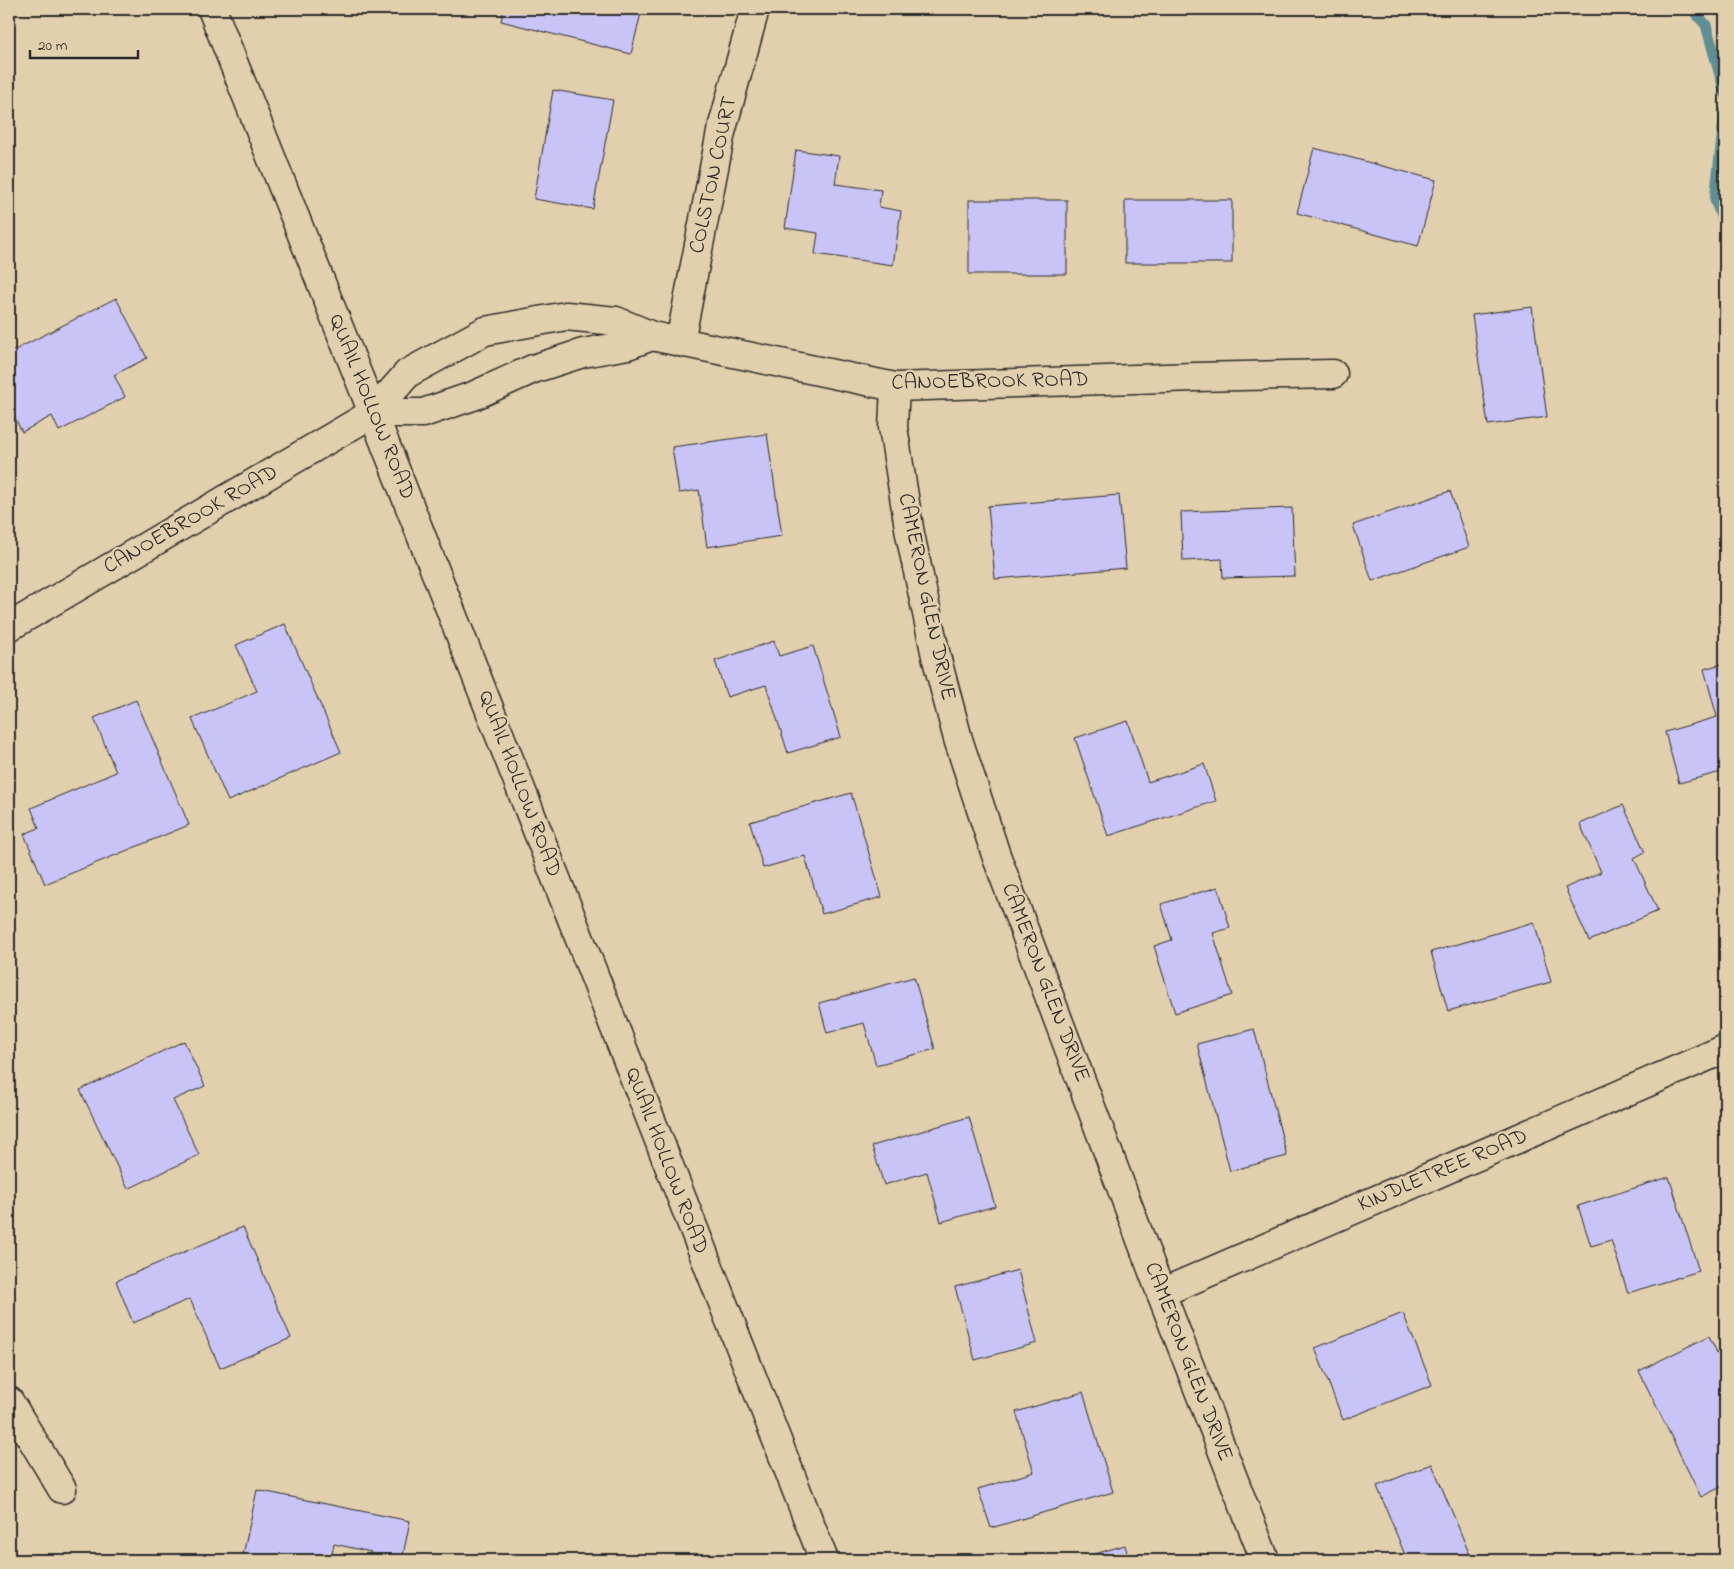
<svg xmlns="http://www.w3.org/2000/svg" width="1734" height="1569" viewBox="0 0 1734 1569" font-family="'Indie Flower',sans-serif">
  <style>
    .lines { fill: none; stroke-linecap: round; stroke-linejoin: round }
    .stream { stroke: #5f8f95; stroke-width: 11 }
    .building { fill: #c8c4f7; stroke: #2b2b2b }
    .minor-casing { stroke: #2b2b2b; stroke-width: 31 }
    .major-casing { stroke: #2b2b2b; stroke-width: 31 }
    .minor { stroke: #e2cfad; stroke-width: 28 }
    .major { stroke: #e2cfad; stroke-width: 28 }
    .labels { text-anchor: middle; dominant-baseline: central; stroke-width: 4.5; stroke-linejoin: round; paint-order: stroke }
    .street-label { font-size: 22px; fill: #2b2b2b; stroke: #e2cfad }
  </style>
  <rect width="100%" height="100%" fill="#e2cfad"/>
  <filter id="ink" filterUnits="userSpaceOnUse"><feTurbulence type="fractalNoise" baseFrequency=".02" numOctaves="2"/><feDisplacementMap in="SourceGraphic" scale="10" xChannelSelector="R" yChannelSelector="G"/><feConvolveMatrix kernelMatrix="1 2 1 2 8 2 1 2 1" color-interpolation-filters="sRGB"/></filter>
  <g filter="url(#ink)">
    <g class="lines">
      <g class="stream">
        <polyline points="1692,9 1706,25 1725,93"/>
        <polyline points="1725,111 1715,200 1725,226"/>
      </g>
    </g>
    <g class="building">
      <polygon points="504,9 642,9 631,54 501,21"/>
      <polygon points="553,90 613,100 593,209 534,199"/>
      <polygon points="1314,148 1436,180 1418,246 1297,213"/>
      <polygon points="796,150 839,156 835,184 881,190 879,207 901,211 893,265 815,254 818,233 785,228"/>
      <rect x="969" y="200" width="98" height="74"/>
      <rect x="1125" y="200" width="107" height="63"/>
      <polygon points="116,298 147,358 114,375 125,397 59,431 52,416 22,432 9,406 9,353"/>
      <polygon points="1532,307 1547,417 1488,425 1472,315"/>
      <polygon points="767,434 782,536 707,547 699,490 679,493 672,447"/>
      <polygon points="1450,491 1469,547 1372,581 1353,525"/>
      <polygon points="1119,495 1126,568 995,579 988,506"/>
      <polygon points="1292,508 1295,576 1223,578 1222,559 1183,561 1181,512"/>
      <polygon points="285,624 341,752 228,801 192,719 257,691 236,645"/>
      <polygon points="774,641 779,656 813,646 841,737 788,753 766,685 727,697 715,661"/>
      <polygon points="1725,663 1725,771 1679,783 1665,732 1717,717 1704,669"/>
      <polygon points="136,700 189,825 45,884 24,834 39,828 31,808 116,772 94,718"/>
      <polygon points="1128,721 1148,782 1204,764 1216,801 1108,836 1075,738"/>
      <polygon points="851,793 882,897 822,914 805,856 763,868 750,822"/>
      <polygon points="1623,805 1645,852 1634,858 1658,911 1589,941 1565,888 1601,872 1580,824"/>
      <polygon points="1218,887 1230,928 1213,933 1232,995 1175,1013 1154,946 1172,940 1161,904"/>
      <polygon points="1534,922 1551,982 1448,1011 1431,952"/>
      <polygon points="914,977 935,1049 876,1065 864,1023 827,1033 819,1003"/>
      <polygon points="1254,1029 1287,1156 1230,1171 1197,1044"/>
      <polygon points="184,1041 205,1086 173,1100 199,1155 128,1189 80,1090"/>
      <polygon points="969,1117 995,1206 941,1222 927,1172 884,1185 872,1146"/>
      <polygon points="1669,1177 1699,1271 1628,1293 1611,1240 1591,1246 1578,1206"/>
      <polygon points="243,1227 291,1338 220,1368 190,1299 133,1323 116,1281"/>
      <polygon points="1018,1270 1037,1343 975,1360 955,1287"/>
      <polygon points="1403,1313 1432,1385 1343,1420 1315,1348"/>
      <polygon points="1709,1336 1725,1369 1725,1433 1722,1434 1725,1441 1725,1485 1701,1497 1639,1371"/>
      <polygon points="1083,1392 1113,1492 991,1528 978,1489 1034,1472 1016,1412"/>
      <polygon points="1432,1464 1472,1560 1407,1560 1377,1486"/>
      <polygon points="257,1490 410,1521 402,1560 369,1560 371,1552 334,1544 331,1560 242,1560"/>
      <polygon points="1125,1545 1129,1560 1075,1560"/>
    </g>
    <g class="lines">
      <defs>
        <g id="minor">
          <polyline points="680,342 721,132 755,9"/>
          <polyline points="895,387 893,427 910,534 936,656 958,739 996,855 1161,1293 1265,1560"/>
          <polyline points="373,413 423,413 473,396 533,369 583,353 628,345 652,336"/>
          <polyline points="9,627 373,413 408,373 485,331 566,316 616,321 652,336 895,387 1194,377 1333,374"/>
          <polyline points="1161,1293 1725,1049"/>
          <polyline points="9,1401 62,1489"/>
        </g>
        <polyline id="major" points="212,9 373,413 824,1560"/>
      </defs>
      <use href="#minor" class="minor-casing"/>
      <use href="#major" class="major-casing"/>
      <use href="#minor" class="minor"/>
      <use href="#major" class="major"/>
    </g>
  </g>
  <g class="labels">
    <g class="street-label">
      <text transform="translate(714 175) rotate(-78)">COLSTON COURT</text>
      <text transform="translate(990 382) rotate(-1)">CANOEBROOK ROAD</text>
      <text transform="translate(371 407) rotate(68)">QUAIL HOLLOW ROAD</text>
      <text transform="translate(191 520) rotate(-30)">CANOEBROOK ROAD</text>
      <text transform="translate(926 597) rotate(78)">CAMERON GLEN DRIVE</text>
      <text transform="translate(519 784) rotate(69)">QUAIL HOLLOW ROAD</text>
      <text transform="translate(1045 983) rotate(69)">CAMERON GLEN DRIVE</text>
      <text transform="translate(666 1161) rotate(69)">QUAIL HOLLOW ROAD</text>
      <text transform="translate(1443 1171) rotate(-23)">KINDLETREE ROAD</text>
      <text transform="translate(1188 1362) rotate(69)">CAMERON GLEN DRIVE</text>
    </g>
  </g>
  <rect width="1734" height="1569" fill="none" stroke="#e2cfad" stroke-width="30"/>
  <rect x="15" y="15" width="1704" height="1539" fill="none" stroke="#2b2b2b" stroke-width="2" filter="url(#ink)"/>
  <path d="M30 50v8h108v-8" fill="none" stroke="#2b2b2b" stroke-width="2.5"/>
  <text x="38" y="50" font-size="15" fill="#2b2b2b" stroke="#e2cfad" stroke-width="4" paint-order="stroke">20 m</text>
</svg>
